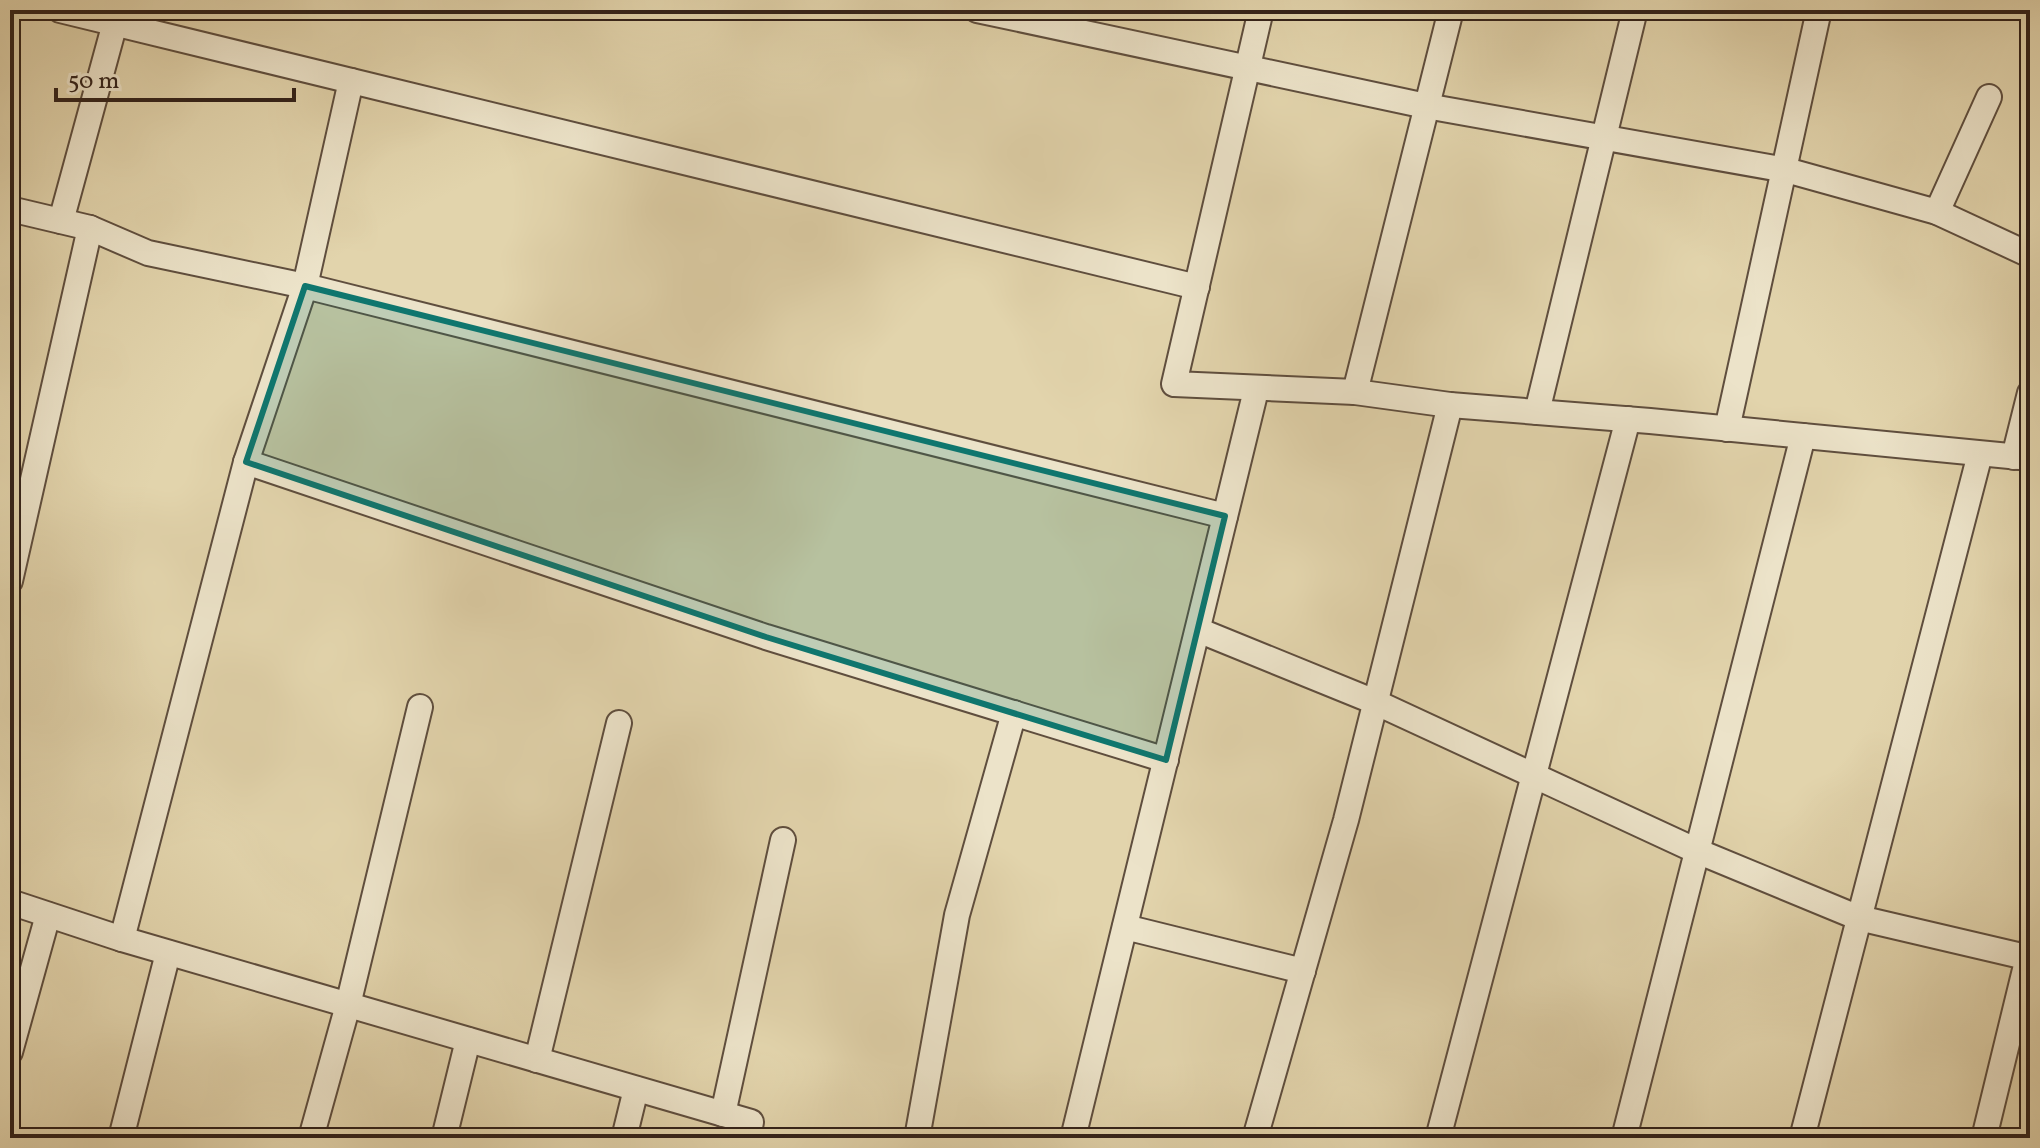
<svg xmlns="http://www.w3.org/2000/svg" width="2040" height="1148" viewBox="0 0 2040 1148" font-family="Vollkorn,serif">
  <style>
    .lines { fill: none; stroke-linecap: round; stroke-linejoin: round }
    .minor-casing { stroke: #5f4e3e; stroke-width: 28 }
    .minor { stroke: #ece3c9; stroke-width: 24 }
    .marked { fill: #0f766e; fill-opacity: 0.2; stroke: #0f766e; stroke-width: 6; stroke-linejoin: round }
  </style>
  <rect width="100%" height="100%" fill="#e2d4ac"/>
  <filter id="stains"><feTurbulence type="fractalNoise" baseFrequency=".0025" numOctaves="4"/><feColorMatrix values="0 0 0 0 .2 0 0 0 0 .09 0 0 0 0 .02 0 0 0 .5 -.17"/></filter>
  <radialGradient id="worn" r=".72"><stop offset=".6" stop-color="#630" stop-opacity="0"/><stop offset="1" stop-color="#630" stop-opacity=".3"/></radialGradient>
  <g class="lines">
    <defs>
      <g id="minor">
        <polyline points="60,10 1197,287"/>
        <polyline points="977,10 1426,106 1786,170 1937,212 2030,255"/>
        <polyline points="1261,10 1174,384 1355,392 1450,405 1650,421 2030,458"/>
        <polyline points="10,209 90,228 10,581"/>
        <polyline points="1937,212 1989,97"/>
        <polyline points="61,221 115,23"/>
        <polyline points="90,228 148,253 305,286 1225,516"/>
        <polyline points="1355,392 1451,10"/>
        <polyline points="1537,412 1635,10"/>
        <polyline points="1727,429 1819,10"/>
        <polyline points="2014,457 2030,393"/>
        <polyline points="246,462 305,286 351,81"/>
        <polyline points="1198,630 1375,702 1697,851 1859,918 2030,958"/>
        <polyline points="10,902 122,939 246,462 766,637 1166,760"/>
        <polyline points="1125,927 1303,971"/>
        <polyline points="122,939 751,1122 748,1138"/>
        <polyline points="10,1052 48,915"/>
        <polyline points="537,1060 619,723"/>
        <polyline points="723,1114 783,840"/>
        <polyline points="121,1138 168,953"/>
        <polyline points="311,1138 348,1005 420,707"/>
        <polyline points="444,1138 468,1040"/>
        <polyline points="624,1138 636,1089"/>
        <polyline points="917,1138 957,915 1014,713"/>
        <polyline points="1073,1138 1256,390"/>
        <polyline points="1255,1138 1346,820 1450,405"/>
        <polyline points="1438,1138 1628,419"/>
        <polyline points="1624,1138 1803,436"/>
        <polyline points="1802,1138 1980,454"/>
        <polyline points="1984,1138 2030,949"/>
      </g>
    </defs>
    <use href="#minor" class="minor-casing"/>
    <use href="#minor" class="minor"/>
  </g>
  <path class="marked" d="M305,286L1225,516L1166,760L766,637L246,462Z"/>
  <rect width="2040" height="1148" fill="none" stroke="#e2d4ac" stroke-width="40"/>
  <rect x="12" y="12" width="2016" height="1124" fill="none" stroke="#33221a" stroke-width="4"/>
  <rect x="20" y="20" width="2000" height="1108" fill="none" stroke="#33221a" stroke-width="2"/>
  <path d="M56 88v12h238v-12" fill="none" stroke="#33221a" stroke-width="4"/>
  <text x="68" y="88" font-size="24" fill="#33221a" stroke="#ece3c9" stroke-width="6" paint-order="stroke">50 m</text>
  <rect width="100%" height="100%" filter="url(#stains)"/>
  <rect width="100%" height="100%" fill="url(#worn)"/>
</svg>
